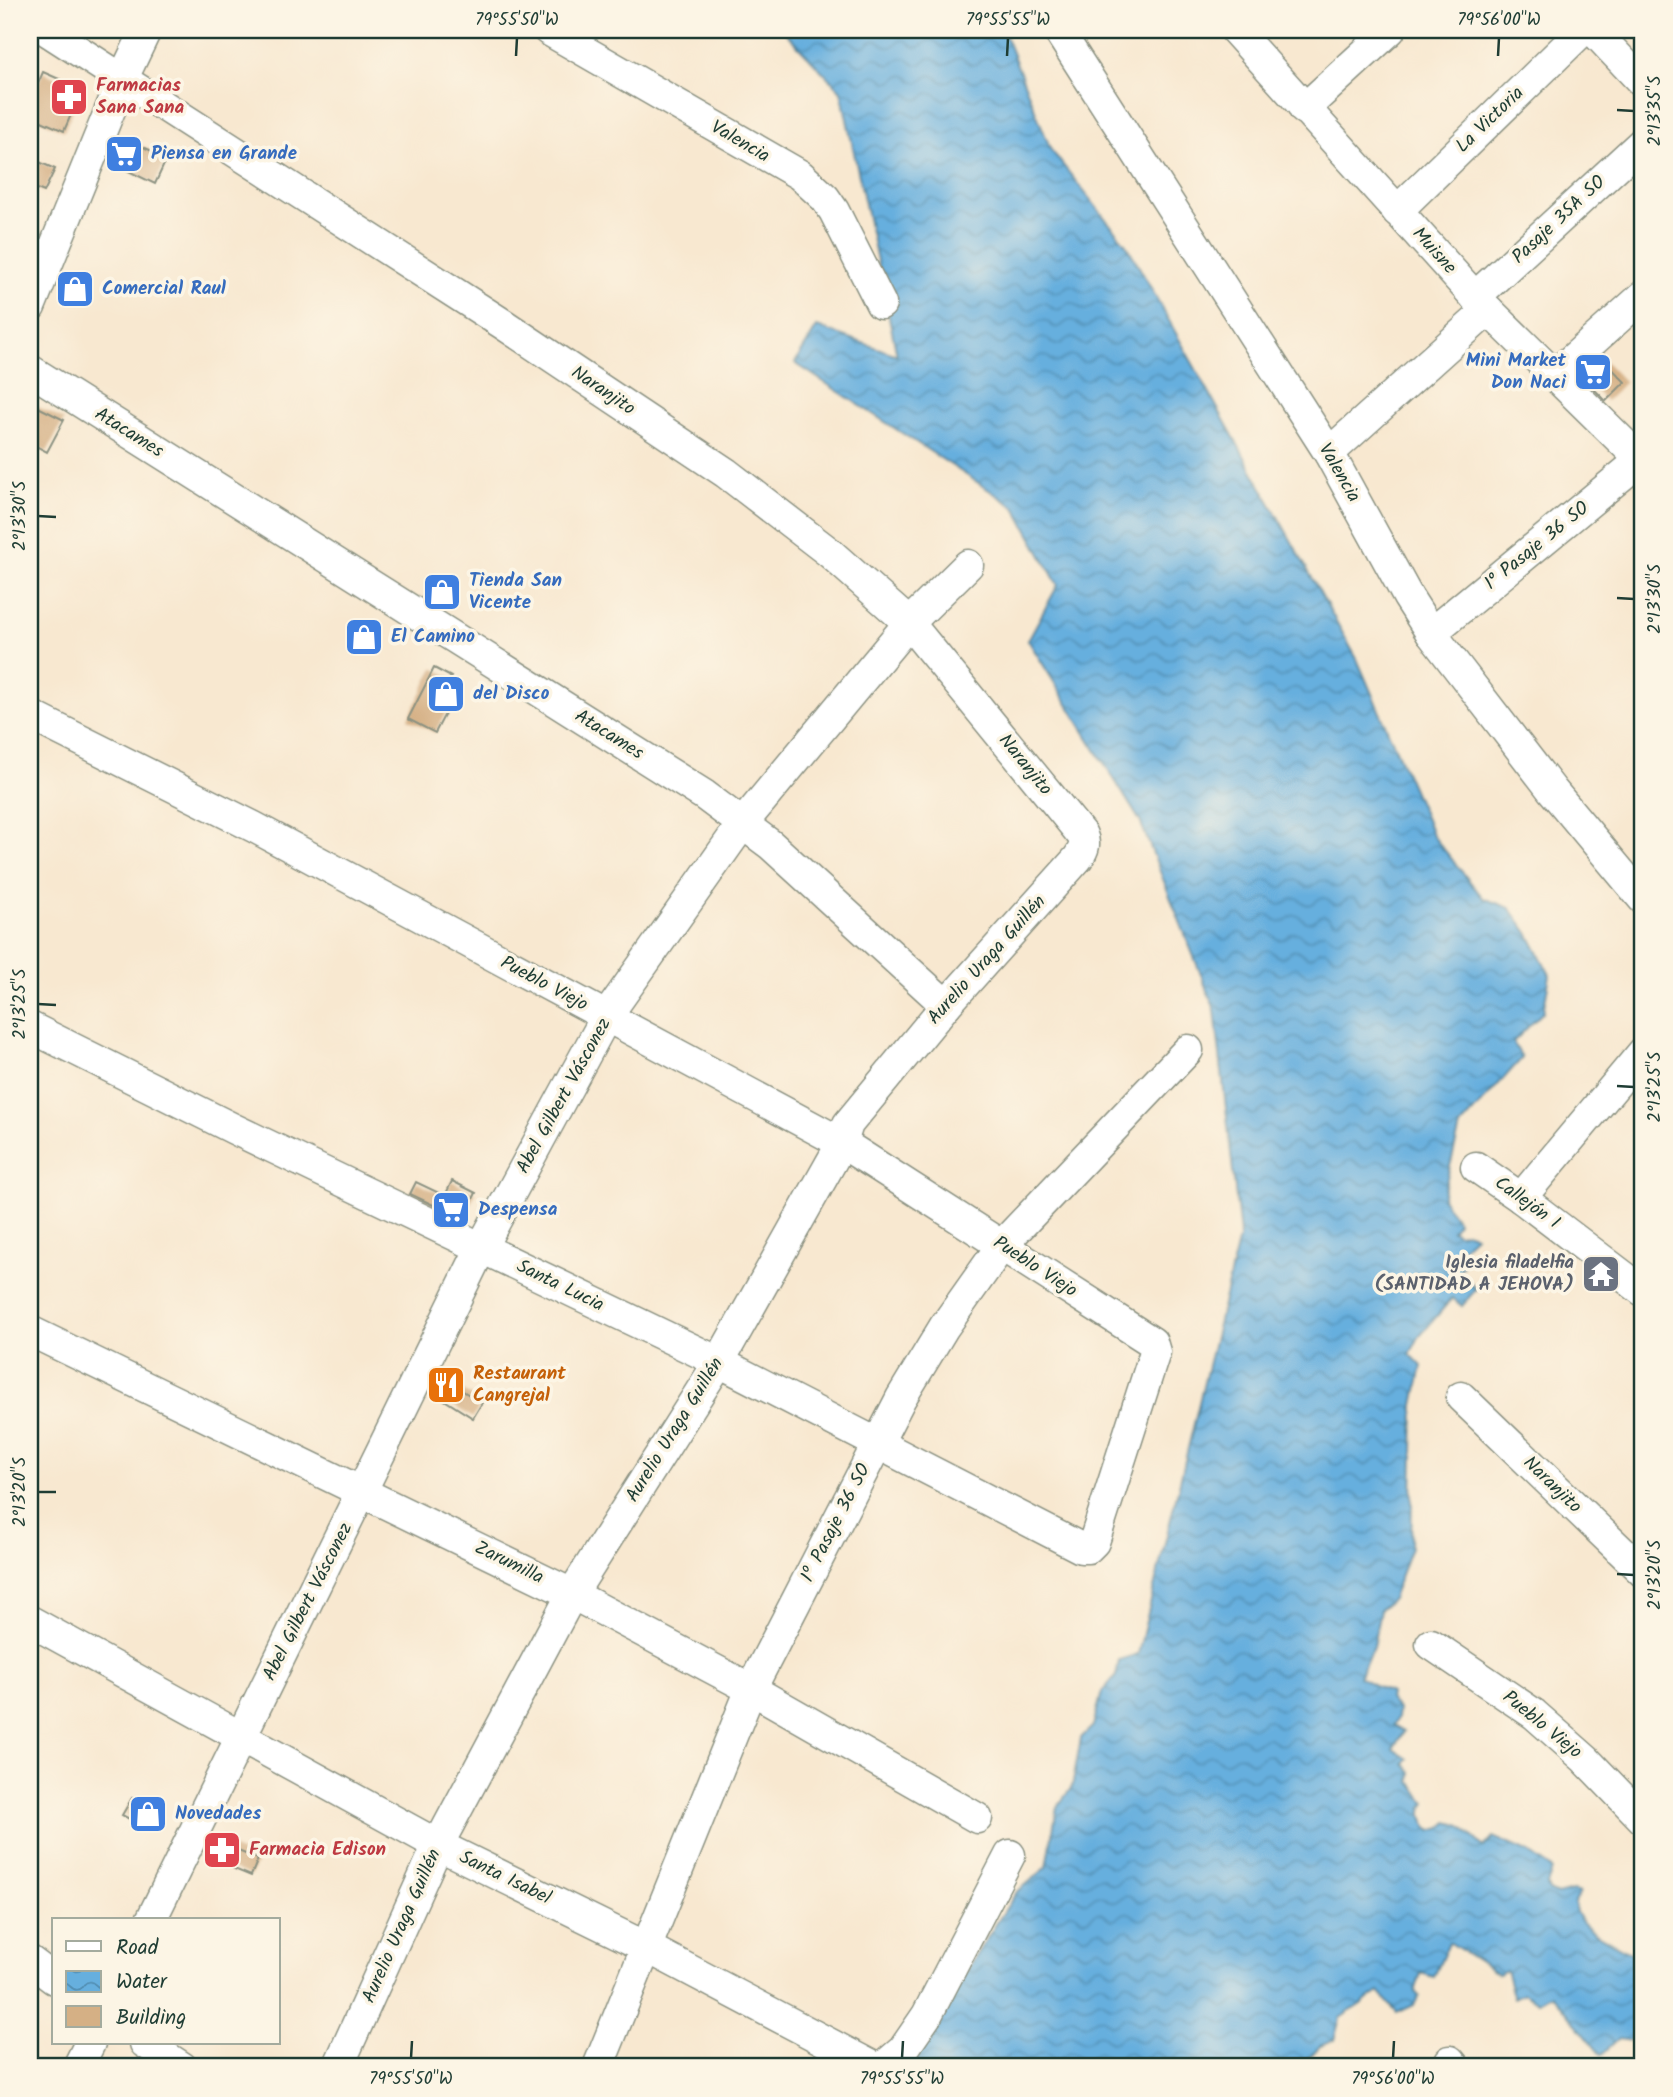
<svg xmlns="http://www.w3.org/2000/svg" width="1673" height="2097" viewBox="0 0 1673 2097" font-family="Kalam,sans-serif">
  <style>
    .water { fill: url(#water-waves); stroke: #427689; stroke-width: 2 }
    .building { fill: #d5b085 }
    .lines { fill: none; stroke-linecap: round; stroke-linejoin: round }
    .minor-casing { stroke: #8c9282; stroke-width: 33 }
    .minor { stroke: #fff; stroke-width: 30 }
    .ticks { fill: none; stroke: #1f3d34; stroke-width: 2.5 }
    .labels { text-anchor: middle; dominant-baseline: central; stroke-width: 7; stroke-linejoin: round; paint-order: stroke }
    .health-label { font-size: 19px; font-weight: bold; fill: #be3a42; stroke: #fcf5e5; text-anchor: start }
    .street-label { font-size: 19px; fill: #1f3d34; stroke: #fcf5e5 }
    .shop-label { font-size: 19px; font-weight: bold; fill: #366cbe; stroke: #fcf5e5; text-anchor: start }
    .worship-label { font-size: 19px; font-weight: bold; fill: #5b616d; stroke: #fcf5e5; text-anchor: end }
    .food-label { font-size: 19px; font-weight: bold; fill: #c56008; stroke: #fcf5e5; text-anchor: start }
    .neatline { fill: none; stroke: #1f3d34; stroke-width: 2.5 }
    .ticks-label { font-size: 18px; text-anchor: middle; fill: #1f3d34 }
  </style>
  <defs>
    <pattern id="water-waves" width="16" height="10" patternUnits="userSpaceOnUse" patternTransform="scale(1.75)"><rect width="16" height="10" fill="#66afde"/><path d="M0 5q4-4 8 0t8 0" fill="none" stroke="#5390b5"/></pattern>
  </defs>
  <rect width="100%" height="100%" fill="#fcf5e5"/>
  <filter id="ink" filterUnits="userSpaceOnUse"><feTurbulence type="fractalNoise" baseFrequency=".0143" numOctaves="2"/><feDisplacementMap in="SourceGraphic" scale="14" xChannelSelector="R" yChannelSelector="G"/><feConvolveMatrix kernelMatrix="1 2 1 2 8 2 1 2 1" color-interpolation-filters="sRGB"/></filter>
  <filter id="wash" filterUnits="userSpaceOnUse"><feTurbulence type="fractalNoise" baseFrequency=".00686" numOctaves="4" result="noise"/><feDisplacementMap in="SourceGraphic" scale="28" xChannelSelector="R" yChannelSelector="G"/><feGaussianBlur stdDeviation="1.57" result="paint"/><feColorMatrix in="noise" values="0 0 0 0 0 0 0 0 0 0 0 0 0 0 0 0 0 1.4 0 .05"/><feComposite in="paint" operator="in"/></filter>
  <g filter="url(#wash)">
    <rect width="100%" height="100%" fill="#f8e8d0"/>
    <path class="water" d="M783,30H1003L1051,150L1128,247L1357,659L1433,836L1483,898L1510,908L1528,933L1550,975L1543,1012L1513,1042L1522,1058L1460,1127L1442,1198L1458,1222L1452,1230L1459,1234L1466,1232L1475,1236L1460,1250L1469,1260L1458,1271L1476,1289L1462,1306L1452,1298L1419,1337L1410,1354L1422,1366L1414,1405L1411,1547L1392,1599L1380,1609L1373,1647L1359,1677L1390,1693L1389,1699L1398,1710L1397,1718L1393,1725L1404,1731L1393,1749L1408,1759L1404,1764L1411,1772L1410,1780L1426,1803C1418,1813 1423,1822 1431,1831L1442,1828L1448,1822L1459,1825L1484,1847L1493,1837L1529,1853L1552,1869L1547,1886L1549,1891L1557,1895L1573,1891L1579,1893C1578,1896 1576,1899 1575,1903C1572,1928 1617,1943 1632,1954L1633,1970L1631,1978L1643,1986V2033L1641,2037L1636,2033L1631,2040L1619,2038L1601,2055L1552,1994L1538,2002L1524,1993L1514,1998L1506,1970L1499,1974L1449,1942L1434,1977L1421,1973L1415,1992L1419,1996L1414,2005L1397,2013L1379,1992L1340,2018L1334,2040L1320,2046L1300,2067H904L1016,1893L1047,1867L1057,1807L1072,1787L1081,1738L1093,1726L1102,1692L1116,1676L1119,1660L1138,1654L1240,1234L1215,1010L1140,821L1028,640L1058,585L1015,507L795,363L817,327L897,355L841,91Z"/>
    <g id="blocks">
      <g class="building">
        <polygon points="43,72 82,89 64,131 30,116 30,102"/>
        <polygon points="124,138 167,158 155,184 112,163"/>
        <polygon points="30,158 55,169 44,192 30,186"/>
        <polygon points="1601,357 1625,382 1606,401 1581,376"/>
        <polygon points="30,403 64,420 47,452 30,443"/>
        <polygon points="434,668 451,677 446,685 457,691 435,733 408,719"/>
        <polygon points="452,1181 476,1193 463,1219 410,1194 416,1182 445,1196"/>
        <polygon points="444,1379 482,1403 473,1418 435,1394"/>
        <polygon points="132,1798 161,1814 152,1831 122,1815"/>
        <polygon points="216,1842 258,1859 251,1876 210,1859"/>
      </g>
    </g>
  </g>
  <g filter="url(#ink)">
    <use href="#blocks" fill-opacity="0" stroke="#8c9282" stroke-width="2"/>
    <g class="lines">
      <defs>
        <g id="minor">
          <path d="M46,30L503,324L726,473L830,553L909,623L1082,835C1086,844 1084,849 1078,858L946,1005L848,1124L842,1143L719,1362L572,1594L438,1845L338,2067"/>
          <polyline points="548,30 800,175 825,198 834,211 881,304"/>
          <polyline points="1058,30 1329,453 1408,597 1431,633 1552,790 1643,899"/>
          <polyline points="1235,30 1475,297 1643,462"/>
          <polyline points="1593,30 1643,83"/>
          <polyline points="1304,109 1390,30"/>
          <polyline points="1397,211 1583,30"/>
          <polyline points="1475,297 1643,142"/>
          <polyline points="30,307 123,78 146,30"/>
          <polyline points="30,370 704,795 771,845 946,1005"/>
          <polyline points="1555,375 1643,296"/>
          <polyline points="1329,453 1488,310"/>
          <polyline points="1431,633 1643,458"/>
          <polyline points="30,715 254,827 842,1143 1152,1342 1155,1352 1094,1542 1088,1548 1081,1548 719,1362 234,1129 30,1027"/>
          <polyline points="1476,1167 1521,1198 1643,1291"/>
          <polyline points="1521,1198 1643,1052"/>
          <polyline points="30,1331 572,1594 751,1689 977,1818"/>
          <polyline points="1461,1397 1643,1572"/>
          <polyline points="30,1621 438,1845 648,1948 874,2067"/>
          <polyline points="1431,1644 1534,1714 1585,1759 1643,1819"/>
          <polyline points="151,1920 481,1248 606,1017 743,823 909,623 968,565"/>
          <polyline points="30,1961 54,1979"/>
          <polyline points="145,2043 182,2067"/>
          <polyline points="1450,2061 1455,2067"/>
          <polyline points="78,2067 90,2043"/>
          <polyline points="598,2067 751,1689 901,1398 944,1327 1002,1245 1188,1050"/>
          <polyline points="883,2067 903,2050 927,2015 1010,1855"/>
        </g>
      </defs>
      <use href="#minor" class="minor-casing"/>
      <use href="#minor" class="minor"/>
    </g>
  </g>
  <path class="ticks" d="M516,56L517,38M1007,56L1008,38M1498,56L1499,38M1617,110L1634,111M38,516L56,517M1617,598L1634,599M38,1004L56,1005M1617,1086L1634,1087M38,1492H56M1617,1574L1634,1575M411,2058L412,2041M902,2058L903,2041M1393,2058L1394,2041"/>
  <defs>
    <symbol id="pharmacy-square" viewBox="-11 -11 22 22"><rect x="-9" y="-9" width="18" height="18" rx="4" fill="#e0444e" stroke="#fcf5e5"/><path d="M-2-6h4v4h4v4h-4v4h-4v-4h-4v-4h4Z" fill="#fff"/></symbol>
    <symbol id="supermarket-square" viewBox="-11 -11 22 22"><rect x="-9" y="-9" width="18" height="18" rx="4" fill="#3f7fe0" stroke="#fcf5e5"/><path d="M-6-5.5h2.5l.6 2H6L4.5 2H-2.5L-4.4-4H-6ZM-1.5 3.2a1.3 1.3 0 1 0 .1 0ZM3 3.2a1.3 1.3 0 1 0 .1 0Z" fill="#fff"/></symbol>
    <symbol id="shop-square" viewBox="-11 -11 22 22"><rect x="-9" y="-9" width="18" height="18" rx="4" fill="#3f7fe0" stroke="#fcf5e5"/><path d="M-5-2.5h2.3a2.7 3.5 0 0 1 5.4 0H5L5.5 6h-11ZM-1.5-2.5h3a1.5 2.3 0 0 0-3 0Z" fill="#fff"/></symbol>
    <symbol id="temple-square" viewBox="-11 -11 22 22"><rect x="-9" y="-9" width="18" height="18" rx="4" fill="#6b7280" stroke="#fcf5e5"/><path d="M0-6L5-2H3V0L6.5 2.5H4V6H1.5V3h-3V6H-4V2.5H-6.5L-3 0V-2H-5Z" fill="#fff"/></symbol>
    <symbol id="restaurant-square" viewBox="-11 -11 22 22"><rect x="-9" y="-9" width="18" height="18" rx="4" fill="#e8710a" stroke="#fcf5e5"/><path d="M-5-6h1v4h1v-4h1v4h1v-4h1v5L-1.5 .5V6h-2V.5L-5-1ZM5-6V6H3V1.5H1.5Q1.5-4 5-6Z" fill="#fff"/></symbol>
  </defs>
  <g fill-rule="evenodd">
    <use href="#pharmacy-square" x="47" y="75" width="44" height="44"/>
    <use href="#supermarket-square" x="102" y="132" width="44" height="44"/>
    <use href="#shop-square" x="53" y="267" width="44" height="44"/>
    <use href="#supermarket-square" x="1571" y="350" width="44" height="44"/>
    <use href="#shop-square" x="420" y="570" width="44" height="44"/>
    <use href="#shop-square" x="342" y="615" width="44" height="44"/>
    <use href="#shop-square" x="424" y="672" width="44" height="44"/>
    <use href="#supermarket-square" x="429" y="1188" width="44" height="44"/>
    <use href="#temple-square" x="1579" y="1252" width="44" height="44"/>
    <use href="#restaurant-square" x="424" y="1363" width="44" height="44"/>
    <use href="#shop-square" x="126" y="1792" width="44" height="44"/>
    <use href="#pharmacy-square" x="200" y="1828" width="44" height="44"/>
  </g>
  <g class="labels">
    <g class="health-label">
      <text x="96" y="86">Farmacias<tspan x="96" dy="22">Sana Sana</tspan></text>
      <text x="249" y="1850">Farmacia Edison</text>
    </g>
    <g class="street-label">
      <text transform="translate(1490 120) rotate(-44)">La Victoria</text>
      <text transform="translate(740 142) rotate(30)">Valencia</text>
      <text transform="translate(1559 220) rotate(-43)">Pasaje 35A SO</text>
      <text transform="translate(1434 251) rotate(48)">Muisne</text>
      <text transform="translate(603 391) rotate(34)">Naranjito</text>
      <text transform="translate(129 433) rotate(32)">Atacames</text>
      <text transform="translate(1339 473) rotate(60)">Valencia</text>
      <text transform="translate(1537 546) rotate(-39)">1° Pasaje 36 SO</text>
      <text transform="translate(609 735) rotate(32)">Atacames</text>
      <text transform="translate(1025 765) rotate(51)">Naranjito</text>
      <text transform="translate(987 960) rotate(-48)">Aurelio Uraga Guillén</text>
      <text transform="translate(544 984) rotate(28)">Pueblo Viejo</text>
      <text transform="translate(564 1096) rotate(-61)">Abel Gilbert Vásconez</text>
      <text transform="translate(1527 1203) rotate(36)">Callejón I</text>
      <text transform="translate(1035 1267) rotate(33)">Pueblo Viejo</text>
      <text transform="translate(560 1286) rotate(26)">Santa Lucia</text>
      <text transform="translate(675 1430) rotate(-58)">Aurelio Uraga Guillén</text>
      <text transform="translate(1552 1485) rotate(44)">Naranjito</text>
      <text transform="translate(836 1523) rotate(-63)">1º Pasaje 36 SO</text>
      <text transform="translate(509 1563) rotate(26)">Zarumilla</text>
      <text transform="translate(308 1602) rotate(-63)">Abel Gilbert Vásconez</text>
      <text transform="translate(1542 1725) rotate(39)">Pueblo Viejo</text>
      <text transform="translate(505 1878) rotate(26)">Santa Isabel</text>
      <text transform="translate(402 1926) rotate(-66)">Aurelio Uraga Guillén</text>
    </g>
    <g class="shop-label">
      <text x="151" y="154">Piensa en Grande</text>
      <text x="102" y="289">Comercial Raul</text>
      <text x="1566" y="361" text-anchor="end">Mini Market<tspan x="1566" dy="22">Don Naci</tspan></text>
      <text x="469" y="581">Tienda San<tspan x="469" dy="22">Vicente</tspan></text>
      <text x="391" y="637">El Camino</text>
      <text x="473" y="694">del Disco</text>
      <text x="478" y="1210">Despensa</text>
      <text x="175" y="1814">Novedades</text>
    </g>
    <g class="worship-label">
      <text x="1574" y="1263">Iglesia filadelfia<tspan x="1574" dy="22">(SANTIDAD A JEHOVA)</tspan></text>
    </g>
    <g class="food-label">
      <text x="473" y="1374">Restaurant<tspan x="473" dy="22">Cangrejal</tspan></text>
    </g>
  </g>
  <rect width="1673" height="2097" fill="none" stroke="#fcf5e5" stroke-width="77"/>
  <rect x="52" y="1918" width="228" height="126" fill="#fcf5e5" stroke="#a4ab9e" stroke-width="2"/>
  <rect x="66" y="1941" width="35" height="10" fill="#ffffff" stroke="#a4ab9e" stroke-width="2"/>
  <text x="116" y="1954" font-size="21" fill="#1f3d34">Road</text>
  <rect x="66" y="1971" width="35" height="21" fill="url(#water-waves)" stroke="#a4ab9e" stroke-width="2"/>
  <text x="116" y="1988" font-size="21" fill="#1f3d34">Water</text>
  <rect x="66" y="2006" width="35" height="21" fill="#d5b085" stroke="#a4ab9e" stroke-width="2"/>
  <text x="116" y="2024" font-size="21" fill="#1f3d34">Building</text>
  <rect x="38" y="38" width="1596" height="2020" class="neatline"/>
  <g class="ticks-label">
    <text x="517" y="25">79°55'50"W</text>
    <text x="1008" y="25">79°55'55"W</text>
    <text x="1499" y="25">79°56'00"W</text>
    <text transform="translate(1654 111) rotate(-90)" y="6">2°13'35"S</text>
    <text transform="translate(19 516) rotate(-90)" y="6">2°13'30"S</text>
    <text transform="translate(1654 599) rotate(-90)" y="6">2°13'30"S</text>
    <text transform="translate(19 1004) rotate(-90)" y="6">2°13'25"S</text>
    <text transform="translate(1654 1087) rotate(-90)" y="6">2°13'25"S</text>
    <text transform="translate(19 1492) rotate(-90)" y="6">2°13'20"S</text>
    <text transform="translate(1654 1575) rotate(-90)" y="6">2°13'20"S</text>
    <text x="411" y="2084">79°55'50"W</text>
    <text x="902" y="2084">79°55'55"W</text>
    <text x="1393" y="2084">79°56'00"W</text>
  </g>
</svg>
